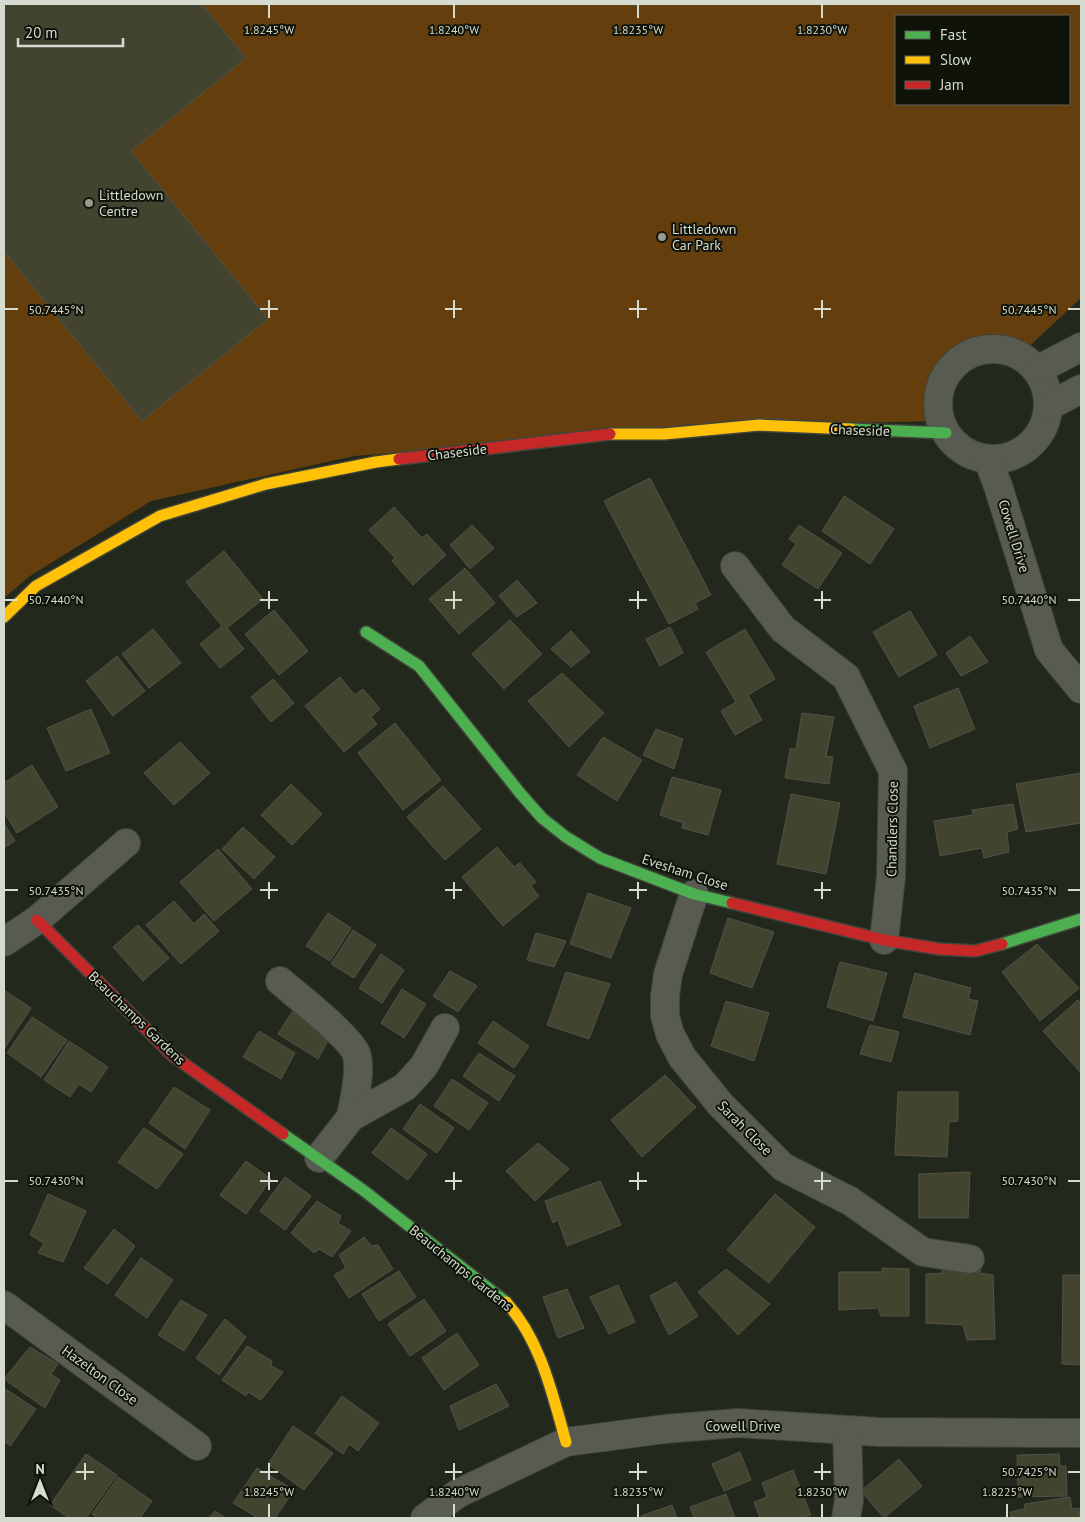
<svg xmlns="http://www.w3.org/2000/svg" width="1085" height="1522" viewBox="0 0 1085 1522" font-family="'PT Sans',sans-serif">
  <style>
    .green { fill: #643f0d; fill-rule: evenodd }
    .building { fill: #434430; stroke: #515248 }
    .lines { fill: none; stroke-linecap: round; stroke-linejoin: round }
    .street-casing { stroke: #40443b; stroke-width: 30 }
    .fast-casing { stroke: #40443b; stroke-width: 14 }
    .slow-casing { stroke: #40443b; stroke-width: 14 }
    .jam-casing { stroke: #40443b; stroke-width: 14 }
    .street { stroke: #575b52; stroke-width: 28 }
    .fast { stroke: #4caf50; stroke-width: 11 }
    .slow { stroke: #ffc107; stroke-width: 11 }
    .jam { stroke: #c62828; stroke-width: 11 }
    .ticks { fill: none; stroke: #d5dbce; stroke-width: 2 }
    .poi-dot { fill: #969c90; stroke: #0f130a; stroke-width: 2 }
    .labels { text-anchor: middle; dominant-baseline: central; stroke-width: 4; stroke-linejoin: round; paint-order: stroke }
    .poi-label { font-size: 14px; fill: #d5dbce; stroke: #0f130a; text-anchor: start }
    .street-label { font-size: 14px; fill: #d5dbce; stroke: #0f130a }
    .ticks-label { font-size: 12px; text-anchor: middle; fill: #d5dbce; stroke: #0f130a; stroke-width: 4; stroke-linejoin: round; paint-order: stroke }
  </style>
  <rect width="100%" height="100%" fill="#22281c"/>
  <path class="green" d="M4,4H1081V298L1020,355C971,335 930,370 940,421L759,425L354,456L151,501L30,576L4,598ZM896,16H1069V104H896Z"/>
  <g class="building">
    <polygon points="4,4 202,4 246,58 131,151 268,319 142,421 7,255 4,257"/>
    <polygon points="650,478 711,595 695,603 698,609 669,624 604,501"/>
    <polygon points="844,496 894,529 870,564 822,531"/>
    <polygon points="394,507 422,538 427,534 446,555 413,585 392,561 395,558 369,530"/>
    <polygon points="472,525 494,548 470,569 450,545"/>
    <polygon points="799,525 842,553 818,589 782,565 796,544 789,539"/>
    <polygon points="224,551 263,599 227,628 244,649 220,668 200,644 222,626 186,582"/>
    <polygon points="465,568 495,603 459,634 429,599"/>
    <polygon points="517,580 537,603 517,617 499,596"/>
    <polygon points="274,610 308,651 279,675 245,634"/>
    <polygon points="910,611 937,655 899,677 873,632"/>
    <polygon points="510,620 542,654 504,689 472,654"/>
    <polygon points="670,627 683,653 660,666 646,639"/>
    <polygon points="153,629 181,663 149,688 122,654"/>
    <polygon points="745,629 775,679 748,695 762,720 735,735 721,711 736,702 706,652"/>
    <polygon points="571,631 590,652 571,667 551,649"/>
    <polygon points="970,636 988,662 961,676 946,653"/>
    <polygon points="117,656 145,691 113,716 86,681"/>
    <polygon points="562,673 604,713 569,747 528,701"/>
    <polygon points="340,677 355,695 363,689 380,709 371,717 377,724 344,752 305,706"/>
    <polygon points="273,679 294,703 271,722 251,697"/>
    <polygon points="958,688 975,729 930,748 914,706"/>
    <polygon points="91,709 110,753 66,771 47,728"/>
    <polygon points="802,713 834,717 826,756 833,757 829,784 785,778 790,749 796,749"/>
    <polygon points="395,723 441,780 403,810 358,753"/>
    <polygon points="656,729 683,739 674,769 643,755"/>
    <polygon points="603,737 642,760 617,801 577,775"/>
    <polygon points="180,742 210,773 174,805 144,773"/>
    <polygon points="32,765 58,807 17,833 4,812 4,783"/>
    <polygon points="1081,773 1081,823 1026,832 1016,784"/>
    <polygon points="672,777 721,790 708,835 682,828 683,823 660,815"/>
    <polygon points="291,784 322,814 292,845 261,815"/>
    <polygon points="443,786 481,829 445,860 407,817"/>
    <polygon points="791,794 840,803 826,874 777,864"/>
    <polygon points="1013,804 1018,829 1007,832 1009,852 984,858 982,848 940,856 934,821 973,815 972,810"/>
    <polygon points="4,823 15,841 4,848"/>
    <polygon points="243,827 275,857 254,879 222,849"/>
    <polygon points="497,847 514,867 520,863 536,882 531,886 539,896 503,926 462,877"/>
    <polygon points="218,849 252,889 214,921 180,882"/>
    <polygon points="588,893 631,908 611,958 570,944"/>
    <polygon points="174,901 194,924 204,914 219,931 181,964 146,925"/>
    <polygon points="328,913 351,928 330,961 306,946"/>
    <polygon points="728,918 774,932 752,988 710,973"/>
    <polygon points="138,925 169,958 143,981 113,947"/>
    <polygon points="353,930 376,945 354,978 331,964"/>
    <polygon points="536,933 566,941 554,967 527,960"/>
    <polygon points="1037,944 1079,988 1040,1021 1002,972"/>
    <polygon points="381,954 404,970 382,1003 359,988"/>
    <polygon points="840,962 887,973 873,1021 827,1007"/>
    <polygon points="450,971 477,986 458,1012 433,996"/>
    <polygon points="566,972 610,984 589,1039 547,1025"/>
    <polygon points="915,973 971,988 968,999 978,1001 970,1035 903,1017"/>
    <polygon points="402,989 426,1004 404,1038 381,1023"/>
    <polygon points="4,990 31,1008 4,1049"/>
    <polygon points="1078,1000 1081,1004 1081,1073 1043,1031"/>
    <polygon points="726,1001 769,1013 754,1061 711,1046"/>
    <polygon points="292,1012 331,1035 318,1059 278,1034"/>
    <polygon points="32,1017 67,1040 41,1077 7,1053"/>
    <polygon points="493,1021 529,1046 514,1068 478,1043"/>
    <polygon points="870,1025 899,1032 891,1062 860,1054"/>
    <polygon points="259,1031 295,1053 281,1079 243,1057"/>
    <polygon points="69,1041 108,1067 91,1092 79,1084 70,1097 44,1080"/>
    <polygon points="479,1053 515,1076 499,1101 463,1076"/>
    <polygon points="665,1075 696,1107 642,1157 611,1120"/>
    <polygon points="452,1079 488,1103 469,1130 434,1106"/>
    <polygon points="174,1087 210,1110 185,1149 149,1123"/>
    <polygon points="898,1092 958,1092 958,1121 949,1122 947,1157 895,1155"/>
    <polygon points="420,1104 454,1128 437,1153 403,1129"/>
    <polygon points="144,1128 183,1154 157,1189 118,1162"/>
    <polygon points="391,1128 427,1154 408,1180 372,1153"/>
    <polygon points="538,1143 569,1169 535,1201 506,1171"/>
    <polygon points="246,1161 271,1179 246,1214 220,1195"/>
    <polygon points="970,1172 968,1218 919,1218 919,1174"/>
    <polygon points="285,1177 311,1196 285,1230 260,1211"/>
    <polygon points="600,1181 621,1225 567,1246 558,1220 553,1223 545,1201"/>
    <polygon points="48,1194 86,1211 63,1262 38,1253 44,1243 30,1235"/>
    <polygon points="775,1194 815,1227 769,1283 727,1250"/>
    <polygon points="317,1201 341,1216 338,1223 351,1231 332,1257 319,1249 314,1253 291,1233"/>
    <polygon points="114,1229 135,1246 108,1284 84,1268"/>
    <polygon points="364,1237 371,1246 378,1245 393,1269 349,1298 334,1275 346,1268 339,1255"/>
    <polygon points="141,1258 173,1280 147,1318 115,1295"/>
    <polygon points="941,1267 981,1267 980,1273 993,1275 995,1339 967,1340 963,1325 926,1323 926,1274 943,1273"/>
    <polygon points="882,1268 909,1269 909,1316 881,1316 878,1308 839,1310 839,1272 882,1272"/>
    <polygon points="726,1269 770,1304 738,1335 698,1292"/>
    <polygon points="399,1271 416,1297 379,1321 362,1294"/>
    <polygon points="1063,1275 1081,1275 1081,1365 1062,1364"/>
    <polygon points="676,1282 698,1316 669,1335 650,1296"/>
    <polygon points="618,1285 635,1322 609,1334 590,1297"/>
    <polygon points="567,1289 584,1328 558,1338 543,1297"/>
    <polygon points="424,1299 446,1331 410,1356 388,1324"/>
    <polygon points="181,1300 207,1315 184,1351 158,1335"/>
    <polygon points="225,1319 246,1337 219,1375 196,1358"/>
    <polygon points="457,1333 479,1365 444,1390 422,1358"/>
    <polygon points="247,1346 272,1361 271,1366 283,1372 261,1400 248,1392 246,1396 222,1380"/>
    <polygon points="30,1347 58,1364 51,1374 60,1380 45,1408 4,1379"/>
    <polygon points="496,1384 509,1406 459,1430 450,1406"/>
    <polygon points="4,1388 36,1409 10,1446 4,1441"/>
    <polygon points="342,1396 379,1423 358,1451 349,1444 343,1454 315,1433"/>
    <polygon points="293,1426 333,1453 304,1490 268,1464"/>
    <polygon points="740,1452 751,1480 724,1491 712,1464"/>
    <polygon points="86,1454 117,1475 86,1518 69,1518 50,1505"/>
    <polygon points="1059,1454 1060,1466 1066,1466 1067,1496 1018,1497 1017,1455"/>
    <polygon points="899,1459 922,1486 884,1518 861,1491"/>
    <polygon points="257,1468 294,1490 275,1518 258,1518 233,1503"/>
    <polygon points="793,1470 811,1515 801,1518 760,1518 754,1502 767,1497 762,1483"/>
    <polygon points="118,1477 152,1501 140,1518 98,1518 92,1514"/>
    <polygon points="726,1494 735,1518 694,1518 690,1507"/>
    <polygon points="1070,1497 1072,1509 1079,1508 1080,1518 1011,1518 1010,1512 1024,1509 1025,1504"/>
    <polygon points="672,1505 677,1518 642,1518 641,1516"/>
    <polygon points="215,1511 226,1518 209,1518"/>
  </g>
  <g class="lines">
    <defs>
      <g id="street">
        <circle cx="993" cy="404" r="55"/>
        <polyline points="1037,370 1081,347"/>
        <polyline points="1049,406 1081,389"/>
        <polyline points="988,459 999,489 1049,650 1081,689"/>
        <polyline points="735,566 783,629 846,677 893,771 891,877 884,940"/>
        <polyline points="694,894 668,974 665,996 665,1016 670,1034 682,1057 720,1104 783,1167 850,1201 923,1252 970,1259"/>
        <polyline points="4,942 37,920 126,843"/>
        <path d="M280,981C295,994 354,1040 357,1056C361,1074 354,1099 351,1117"/>
        <polyline points="319,1158 351,1117 405,1087 424,1066 445,1028"/>
        <polyline points="4,1305 197,1446"/>
        <polyline points="425,1518 457,1494 566,1442 665,1429 738,1423 879,1432 1081,1433"/>
        <polyline points="846,1518 849,1500 847,1430"/>
      </g>
      <g id="fast">
        <polyline points="851,429 946,433"/>
        <polyline points="366,632 419,666 520,793 542,818 566,837 600,858 694,894 732,903"/>
        <polyline points="1002,944 1081,919"/>
        <polyline points="283,1134 363,1190 506,1302"/>
      </g>
      <g id="slow">
        <polyline points="610,434 664,434 759,425 851,429"/>
        <polyline points="4,617 36,586 160,516 266,484 376,462 399,459"/>
        <path d="M506,1302C541,1341 552,1393 566,1442"/>
      </g>
      <g id="jam">
        <polyline points="399,459 610,434"/>
        <polyline points="732,903 884,940 939,949 975,951 1002,944"/>
        <polyline points="37,920 173,1056 283,1134"/>
      </g>
    </defs>
    <use href="#street" class="street-casing"/>
    <use href="#fast" class="fast-casing"/>
    <use href="#slow" class="slow-casing"/>
    <use href="#jam" class="jam-casing"/>
    <use href="#street" class="street"/>
    <use href="#fast" class="fast"/>
    <use href="#slow" class="slow"/>
    <use href="#jam" class="jam"/>
  </g>
  <path class="ticks" d="M269,5V18M454,5V18M638,5V18M822,5V18M269,300V318M454,300V318M638,300V318M822,300V318M5,309H18M260,309H278M445,309H462M629,309H647M814,309H831M1068,309H1080M269,591V609M454,591V609M638,591V609M822,591V609M5,600H18M260,600H278M445,600H462M629,600H647M814,600H831M1068,600H1080M269,882V899M454,882V899M638,882V899M822,882V899M5,890H18M260,890H278M445,890H462M629,890H647M814,890H831M1068,890H1080M269,1172V1190M454,1172V1190M638,1172V1190M822,1172V1190M5,1181H18M260,1181H278M445,1181H462M629,1181H647M814,1181H831M1068,1181H1080M85,1463V1480M269,1463V1480M454,1463V1480M638,1463V1480M822,1463V1480M76,1472H94M260,1472H278M445,1472H462M629,1472H647M814,1472H831M1068,1472H1080M269,1504V1517M454,1504V1517M638,1504V1517M822,1504V1517M1007,1504V1517"/>
  <g class="poi-dot">
    <circle cx="89" cy="203" r="5"/>
    <circle cx="662" cy="237" r="5"/>
  </g>
  <g class="labels">
    <g class="poi-label">
      <text x="99" y="195">Littledown<tspan x="99" dy="16">Centre</tspan></text>
      <text x="672" y="229">Littledown<tspan x="672" dy="16">Car Park</tspan></text>
    </g>
    <g class="street-label">
      <text transform="translate(860 430) rotate(2)">Chaseside</text>
      <text transform="translate(457 452) rotate(-7)">Chaseside</text>
      <text transform="translate(1014 536) rotate(73)">Cowell Drive</text>
      <text transform="translate(892 829) rotate(-89)">Chandlers Close</text>
      <text transform="translate(685 872) rotate(18)">Evesham Close</text>
      <text transform="translate(137 1018) rotate(44)">Beauchamps Gardens</text>
      <text transform="translate(745 1128) rotate(45)">Sarah Close</text>
      <text transform="translate(461 1268) rotate(39)">Beauchamps Gardens</text>
      <text transform="translate(100 1375) rotate(36)">Hazelton Close</text>
      <text x="743" y="1426">Cowell Drive</text>
    </g>
  </g>
  <g class="ticks-label">
    <text x="269" y="34">1.8245°W</text>
    <text x="454" y="34">1.8240°W</text>
    <text x="638" y="34">1.8235°W</text>
    <text x="822" y="34">1.8230°W</text>
    <text x="56" y="314">50.7445°N</text>
    <text x="1029" y="314">50.7445°N</text>
    <text x="56" y="604">50.7440°N</text>
    <text x="1029" y="604">50.7440°N</text>
    <text x="56" y="895">50.7435°N</text>
    <text x="1029" y="895">50.7435°N</text>
    <text x="56" y="1185">50.7430°N</text>
    <text x="1029" y="1185">50.7430°N</text>
    <text x="1029" y="1476">50.7425°N</text>
    <text x="269" y="1496">1.8245°W</text>
    <text x="454" y="1496">1.8240°W</text>
    <text x="638" y="1496">1.8235°W</text>
    <text x="822" y="1496">1.8230°W</text>
    <text x="1007" y="1496">1.8225°W</text>
  </g>
  <rect width="1085" height="1522" fill="none" stroke="#d5dbce" stroke-width="10"/>
  <rect x="895" y="15" width="175" height="90" fill="#0f130a" stroke="#5e6358"/>
  <rect x="905" y="31" width="25" height="8" fill="#4caf50" stroke="#5e6358"/>
  <text x="940" y="40" font-size="15" fill="#d5dbce">Fast</text>
  <rect x="905" y="56" width="25" height="8" fill="#ffc107" stroke="#5e6358"/>
  <text x="940" y="65" font-size="15" fill="#d5dbce">Slow</text>
  <rect x="905" y="81" width="25" height="8" fill="#c62828" stroke="#5e6358"/>
  <text x="940" y="90" font-size="15" fill="#d5dbce">Jam</text>
  <g transform="translate(40 1482)" stroke="#0f130a" stroke-width="4" paint-order="stroke">
  <path d="M0-4L9 19L0 12L-9 19Z" fill="#d5dbce"/>
  <text y="-8" font-size="14" font-weight="bold" text-anchor="middle" fill="#d5dbce">N</text>
  </g>
  <path d="M18 38v8h105v-8" fill="none" stroke="#d5dbce" stroke-width="2.5"/>
  <text x="25" y="38" font-size="15" fill="#d5dbce" stroke="#0f130a" stroke-width="4" paint-order="stroke">20 m</text>
</svg>
